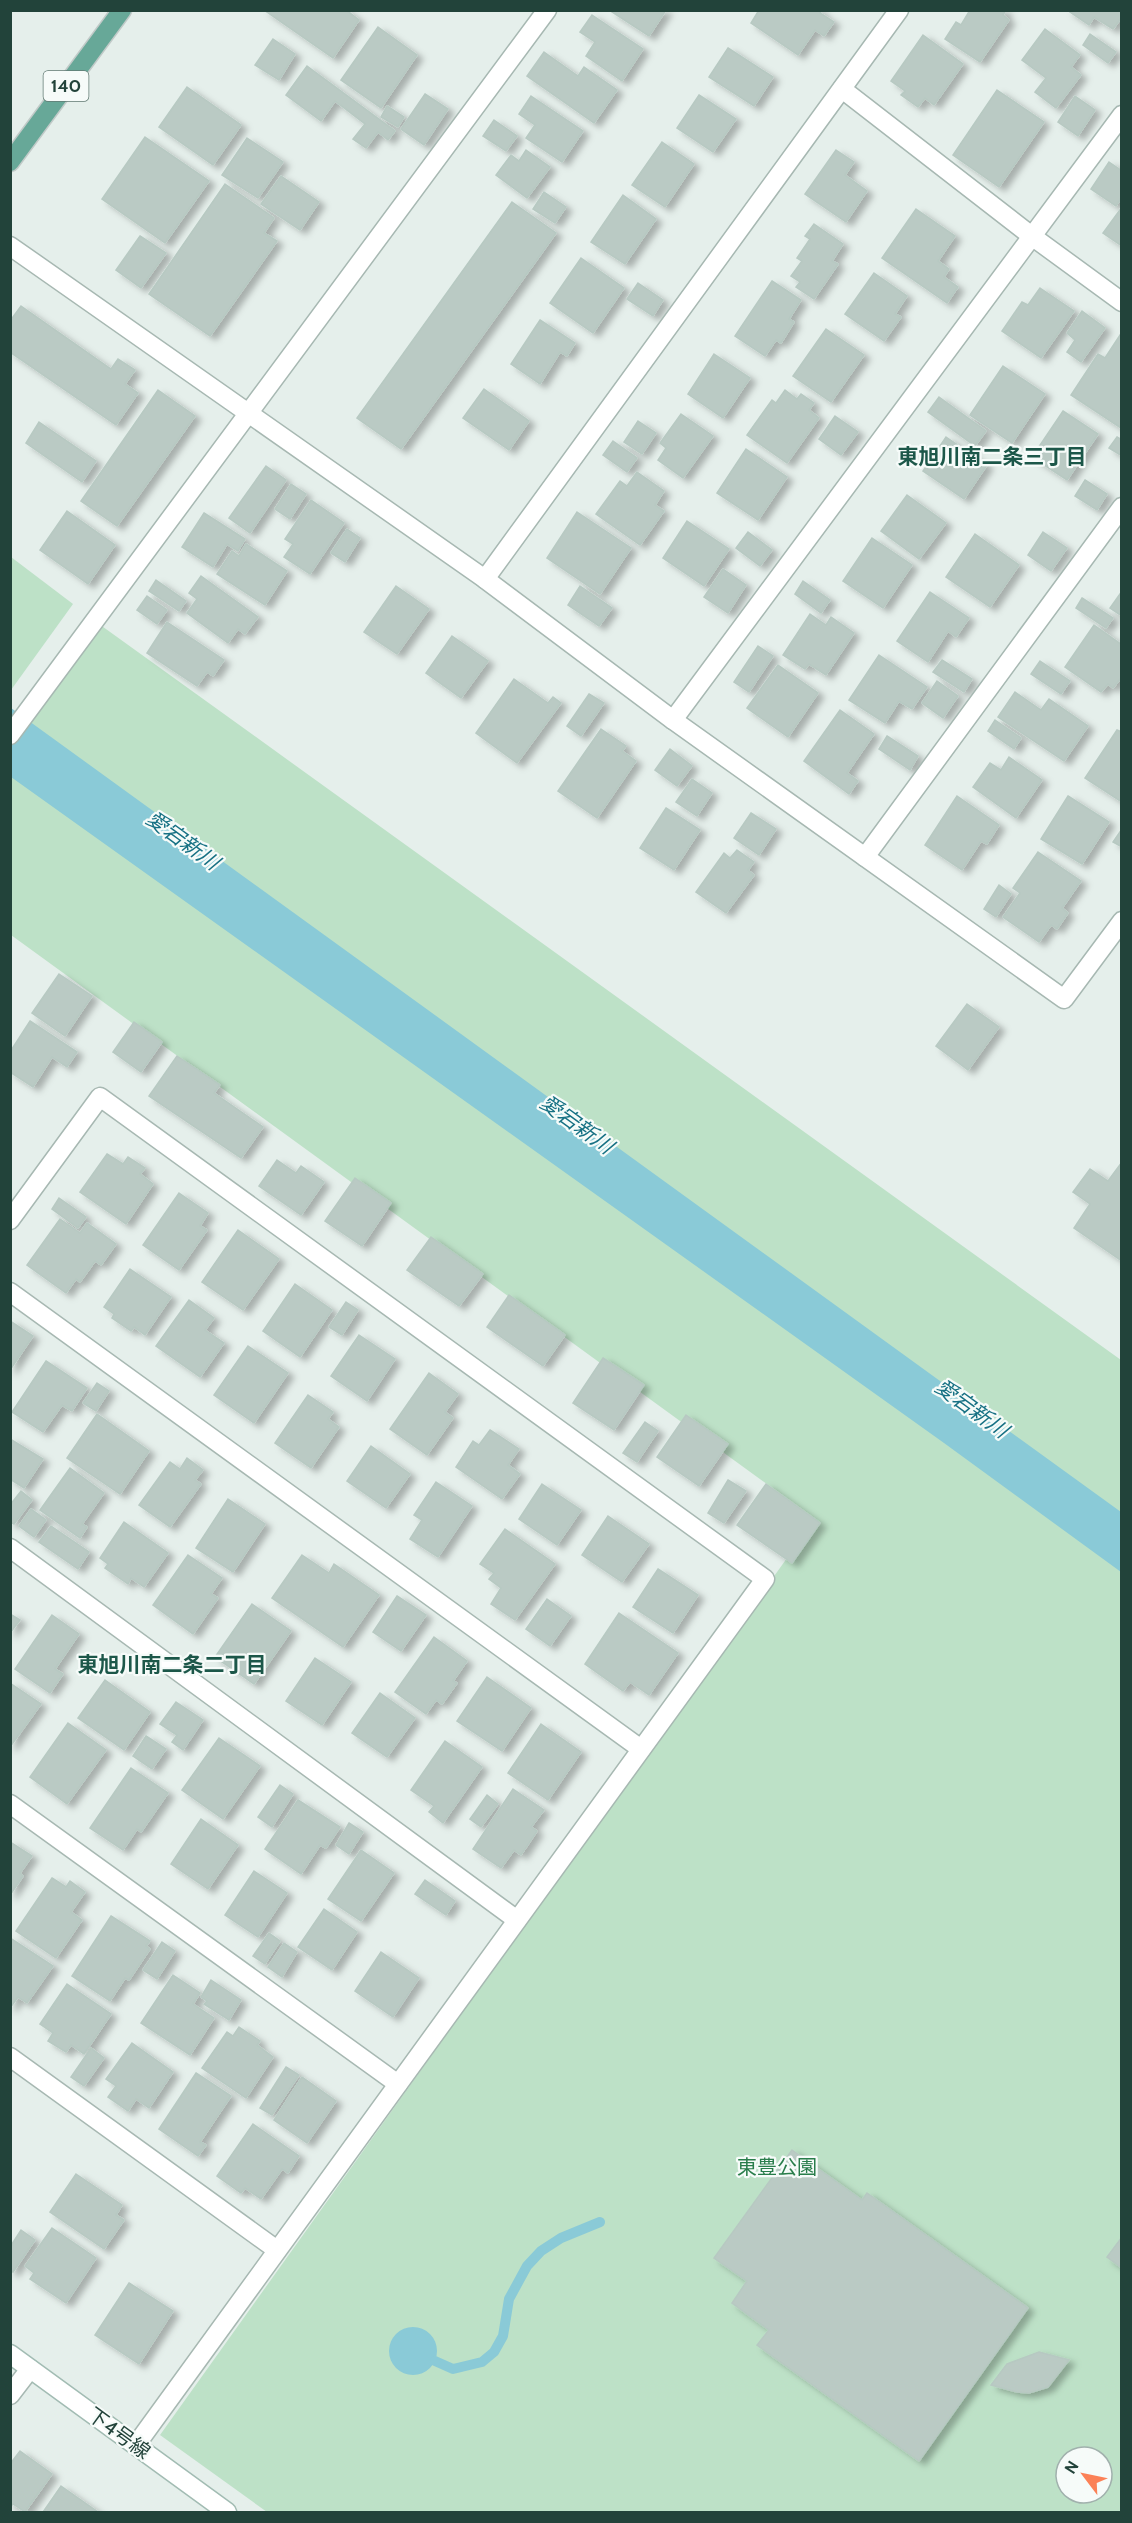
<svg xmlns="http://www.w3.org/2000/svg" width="1132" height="2523" viewBox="0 0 1132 2523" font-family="Cabin,'Noto Sans JP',sans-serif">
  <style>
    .green { fill: #bde1c7; fill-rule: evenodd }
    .water { fill: #8acad7 }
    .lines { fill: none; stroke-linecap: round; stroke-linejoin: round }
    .stream { stroke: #8acad7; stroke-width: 10 }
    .building { fill: #bacac4; stroke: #b7c9c2; stroke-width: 1.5; filter: url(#shadow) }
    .street-casing { stroke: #a7b8b2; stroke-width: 21 }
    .secondary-casing { stroke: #a2bcb3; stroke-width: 21 }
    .primary-casing { stroke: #c1cac8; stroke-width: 21 }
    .street { stroke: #fff; stroke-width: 18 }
    .secondary { stroke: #fff; stroke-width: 18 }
    .primary { stroke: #67a898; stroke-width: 18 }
    .labels { text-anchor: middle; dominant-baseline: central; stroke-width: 4.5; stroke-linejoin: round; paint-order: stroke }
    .shield { fill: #f6fbf9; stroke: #627a73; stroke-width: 1.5 }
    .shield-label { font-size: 18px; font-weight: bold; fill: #22433a }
    .park-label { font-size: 20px; fill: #297d4b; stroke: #f6fbf9 }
    .street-label { font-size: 20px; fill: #22433a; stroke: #f6fbf9 }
    .neighbourhood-label { font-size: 21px; font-weight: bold; fill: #1c5749; stroke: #f6fbf9 }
    .water-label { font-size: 21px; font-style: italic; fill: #177184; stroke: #f6fbf9 }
  </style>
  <defs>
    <filter id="shadow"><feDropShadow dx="6" dy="4" stdDeviation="3" flood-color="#0004"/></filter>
  </defs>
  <rect width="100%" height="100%" fill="#e5efeb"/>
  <g class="green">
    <polygon points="11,557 73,604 11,690"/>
    <path d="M99,624L1121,1360V2512H267L160,2435L815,1519L11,935V750ZM1066,2457H1102V2493H1066Z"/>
  </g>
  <g class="water">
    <polygon points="11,708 1121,1512 1121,1572 944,1443 11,777"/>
    <circle cx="413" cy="2351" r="24"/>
  </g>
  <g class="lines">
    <polyline class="stream" points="435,2361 453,2369 482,2362 494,2352 503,2336 509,2299 527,2266 541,2251 561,2238 600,2222"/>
  </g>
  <g class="building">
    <polygon points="264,10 346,10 359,20 333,58"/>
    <polygon points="613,10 666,10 649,36 612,12"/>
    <polygon points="759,10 822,10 820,13 834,22 824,36 815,30 798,55 751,23"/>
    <polygon points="970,10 1006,10 1003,15 1009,20 980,62 945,39 956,22 961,25"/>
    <polygon points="1067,10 1122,10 1122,17 1113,29 1094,17 1089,25"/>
    <polygon points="592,15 643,49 622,81 586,56 595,42 580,32"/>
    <polygon points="378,27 417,55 381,108 341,80"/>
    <polygon points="1045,29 1080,55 1071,67 1081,75 1056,108 1035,92 1046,78 1022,60"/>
    <polygon points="1090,34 1116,52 1108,63 1083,45"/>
    <polygon points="923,35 963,64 934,105 925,98 918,107 901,95 905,91 891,81"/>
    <polygon points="273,39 295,54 279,80 255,65"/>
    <polygon points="728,48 773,77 754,106 709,77"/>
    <polygon points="544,52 578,76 584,67 617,90 594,123 527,76"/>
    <polygon points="307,66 395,131 388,140 378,132 366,148 353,139 365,124 335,101 321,121 286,95"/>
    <polygon points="187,87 241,125 213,165 159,127"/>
    <polygon points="997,90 1044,122 999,187 953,155"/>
    <polygon points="425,94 448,109 424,145 401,129"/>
    <polygon points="699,95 736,119 713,152 677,128"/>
    <polygon points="531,96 583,131 562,162 526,138 535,125 519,114"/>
    <polygon points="1075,96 1095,110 1078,136 1058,122"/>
    <polygon points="387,106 404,117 398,127 381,117"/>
    <polygon points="494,120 517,136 506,151 483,136"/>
    <polygon points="145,137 209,181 165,243 102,199"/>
    <polygon points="247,138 283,162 258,198 222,175"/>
    <polygon points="662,142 694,164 665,207 632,185"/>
    <polygon points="526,150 550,167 527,198 496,175 511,155 519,161"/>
    <polygon points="836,150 854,162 845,175 867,191 846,222 805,194"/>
    <polygon points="1109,162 1122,171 1122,197 1116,206 1091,189"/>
    <polygon points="281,176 319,202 300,230 261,204"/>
    <polygon points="225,184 274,218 264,233 277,241 210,336 149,294"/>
    <polygon points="544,192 566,207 555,223 533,209"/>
    <polygon points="623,195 656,219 625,264 591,242"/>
    <polygon points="512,202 556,233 401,449 357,418"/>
    <polygon points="1122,207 1122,246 1103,233"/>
    <polygon points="916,209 955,236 938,261 949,269 944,277 958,287 947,303 882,258"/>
    <polygon points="814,224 843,244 832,261 838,264 814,299 796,287 800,282 791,276 802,261 797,258 810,239 805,236"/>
    <polygon points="140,236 166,253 141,288 116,270"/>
    <polygon points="581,258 624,288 593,333 550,303"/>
    <polygon points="874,273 907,296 895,314 901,317 884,341 845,314"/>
    <polygon points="772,281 801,300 789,319 794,322 781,343 776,340 765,356 735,336"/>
    <polygon points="638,283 663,300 653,316 627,299"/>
    <polygon points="1040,288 1074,311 1041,358 1002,331 1022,302 1028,305"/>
    <polygon points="21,306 111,369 118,359 135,370 125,384 138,393 116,425 10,352 10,321"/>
    <polygon points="1082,311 1105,328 1081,362 1067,352 1075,340 1067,333"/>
    <polygon points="540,320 575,343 567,356 560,352 540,384 511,364"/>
    <polygon points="826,329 864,355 831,402 793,376"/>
    <polygon points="1122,332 1122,427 1121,428 1071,395 1098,354 1105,358"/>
    <polygon points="714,354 750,378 723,418 688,394"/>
    <polygon points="1003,366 1045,394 1012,443 970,415"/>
    <polygon points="484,389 529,421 509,450 463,418"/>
    <polygon points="158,390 195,416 117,526 81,501"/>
    <polygon points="785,390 797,399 801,394 814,403 809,410 819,418 787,463 747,435 772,400 776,403"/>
    <polygon points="939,397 986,431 975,446 928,412"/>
    <polygon points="1063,411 1098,434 1067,480 1032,457"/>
    <polygon points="681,414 713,436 683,478 658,460 666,448 660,443"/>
    <polygon points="835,416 858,432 841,455 819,439"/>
    <polygon points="638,421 656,433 642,454 624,442"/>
    <polygon points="39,422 96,461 82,482 26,443"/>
    <polygon points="946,437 987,465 964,499 923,471"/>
    <polygon points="1117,437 1122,440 1122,456 1109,448"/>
    <polygon points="613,441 637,458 627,472 603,455"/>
    <polygon points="746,449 787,477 758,520 717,493"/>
    <polygon points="266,466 286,480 250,533 229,518"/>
    <polygon points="637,472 664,491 655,505 664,511 640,545 596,514 620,481 627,486"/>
    <polygon points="1085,480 1107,494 1097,510 1075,496"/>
    <polygon points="291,484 306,494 290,519 275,509"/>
    <polygon points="907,495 946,523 919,559 881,531"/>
    <polygon points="311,500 344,523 310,574 284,557 293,544 285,539"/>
    <polygon points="67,511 115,545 88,584 40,550"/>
    <polygon points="577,512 631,548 600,594 547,558"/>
    <polygon points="204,513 245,539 238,551 227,544 213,567 182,547"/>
    <polygon points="687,521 729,549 704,586 663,558"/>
    <polygon points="347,529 360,538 345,562 331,553"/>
    <polygon points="748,532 772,550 760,566 736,548"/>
    <polygon points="1043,532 1067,548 1051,571 1028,555"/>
    <polygon points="975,534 1019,565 990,607 946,577"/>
    <polygon points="872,538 912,565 883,608 843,581"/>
    <polygon points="246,544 287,571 265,605 217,574 232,551 239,556"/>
    <polygon points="723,569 746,585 728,613 704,597"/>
    <polygon points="201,576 258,617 245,634 238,629 228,643 187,613 197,599 189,593"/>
    <polygon points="156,580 186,601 179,611 149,591"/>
    <polygon points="803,581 830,600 821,613 795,594"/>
    <polygon points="396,586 429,609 397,654 364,632"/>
    <polygon points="580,586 612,608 599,626 568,605"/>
    <polygon points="1122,591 1122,616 1110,608"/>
    <polygon points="930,592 969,618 956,637 948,631 928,662 897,641"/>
    <polygon points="147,596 167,610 157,624 137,610"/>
    <polygon points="1082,598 1113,618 1106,628 1076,608"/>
    <polygon points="810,614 826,625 831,617 854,633 826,675 809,664 805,669 783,655"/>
    <polygon points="167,622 224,660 213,676 207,672 197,686 147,653"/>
    <polygon points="1094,625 1122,645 1122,677 1113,688 1108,684 1101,692 1065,667"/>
    <polygon points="452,636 488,661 461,698 426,673"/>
    <polygon points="758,646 773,656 749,692 734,682"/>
    <polygon points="879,655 927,687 912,709 899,701 885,723 849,700"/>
    <polygon points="942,660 972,679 964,692 933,672"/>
    <polygon points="1040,661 1070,681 1061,694 1031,674"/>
    <polygon points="778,665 818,693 788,737 747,708"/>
    <polygon points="514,679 548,703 553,697 561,703 517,763 476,733"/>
    <polygon points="937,681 958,696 943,718 922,703"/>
    <polygon points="1015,692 1041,710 1049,699 1088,726 1064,761 998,717"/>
    <polygon points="589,694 604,703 581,736 567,726"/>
    <polygon points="840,710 874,734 847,773 858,781 849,794 804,761"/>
    <polygon points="995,720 1021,738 1014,749 988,731"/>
    <polygon points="601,729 626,746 622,751 636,761 597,818 558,791"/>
    <polygon points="1117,730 1122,732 1122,802 1085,778"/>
    <polygon points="887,736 918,756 910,770 879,749"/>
    <polygon points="670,749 692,766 677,786 655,770"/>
    <polygon points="1009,757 1042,780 1016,818 973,787 990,763 1001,770"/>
    <polygon points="692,779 712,793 697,816 676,802"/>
    <polygon points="957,796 999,825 987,844 981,841 962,870 925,845"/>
    <polygon points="1068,796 1109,822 1082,864 1041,839"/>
    <polygon points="666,808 700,830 674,870 640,848"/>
    <polygon points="751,813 776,829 759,855 734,838"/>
    <polygon points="1122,829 1122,847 1113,842"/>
    <polygon points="737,850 754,862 748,870 754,875 726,913 696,892 724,853 730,858"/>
    <polygon points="1038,852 1081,881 1062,908 1068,913 1057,929 1051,925 1039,942 1003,917 1020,893 1013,888"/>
    <polygon points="999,885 1011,894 996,917 984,909"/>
    <polygon points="59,974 92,996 65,1036 32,1013"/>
    <polygon points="967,1004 999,1027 968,1070 936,1046"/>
    <polygon points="30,1021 77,1052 67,1067 52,1057 33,1087 10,1072 10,1052"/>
    <polygon points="134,1022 162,1042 141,1072 113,1052"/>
    <polygon points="177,1056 220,1085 214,1093 263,1127 241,1158 149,1096"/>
    <polygon points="107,1154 123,1164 128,1157 145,1168 140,1174 153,1184 126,1224 80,1192"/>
    <polygon points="277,1160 296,1173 301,1166 324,1182 301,1215 259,1186"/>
    <polygon points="1122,1162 1122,1261 1074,1228 1090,1204 1073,1192 1090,1169 1108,1181"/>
    <polygon points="355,1178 391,1203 362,1246 325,1221"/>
    <polygon points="179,1193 208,1213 200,1226 207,1230 179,1270 143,1245"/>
    <polygon points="59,1198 86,1217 78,1228 52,1209"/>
    <polygon points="60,1219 80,1233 87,1223 116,1244 101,1265 95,1261 80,1282 76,1279 66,1293 27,1265"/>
    <polygon points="238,1230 279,1259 243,1310 202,1282"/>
    <polygon points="431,1237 483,1274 459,1306 407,1270"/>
    <polygon points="130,1269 171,1297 145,1335 134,1327 131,1331 112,1318 114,1314 104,1307"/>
    <polygon points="295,1284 332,1310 300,1357 263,1331"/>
    <polygon points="509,1295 565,1335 543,1366 487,1327"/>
    <polygon points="189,1300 214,1318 205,1330 224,1343 200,1377 156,1346"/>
    <polygon points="346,1302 358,1310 342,1335 329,1327"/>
    <polygon points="10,1321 33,1336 10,1370"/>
    <polygon points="359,1335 395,1359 367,1401 331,1376"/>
    <polygon points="248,1346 288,1373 254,1423 214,1395"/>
    <polygon points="603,1358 644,1385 614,1430 573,1403"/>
    <polygon points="46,1361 87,1388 72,1411 62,1405 43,1432 12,1412"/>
    <polygon points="429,1373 458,1394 445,1412 453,1418 427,1455 390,1429"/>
    <polygon points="97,1383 109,1391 96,1411 83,1403"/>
    <polygon points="308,1395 333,1412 328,1419 339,1427 311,1468 275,1443"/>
    <polygon points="97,1414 149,1451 120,1494 67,1458"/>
    <polygon points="686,1415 728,1444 699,1486 657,1457"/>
    <polygon points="645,1422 658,1431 637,1462 623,1453"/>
    <polygon points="490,1430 519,1449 508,1465 520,1474 502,1499 456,1467 473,1441 479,1445"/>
    <polygon points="10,1439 43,1459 24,1488 10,1479"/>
    <polygon points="371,1446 410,1474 386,1508 347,1481"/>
    <polygon points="187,1458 203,1470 195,1480 201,1484 170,1527 139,1505 170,1462 180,1469"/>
    <polygon points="70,1468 104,1493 82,1524 87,1527 80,1538 40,1510"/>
    <polygon points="728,1480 746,1491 724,1523 708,1513"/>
    <polygon points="436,1482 472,1506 438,1557 410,1539 422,1520 414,1515"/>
    <polygon points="542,1484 581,1510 557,1545 519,1519"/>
    <polygon points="766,1484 820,1523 792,1563 737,1525"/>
    <polygon points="21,1491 32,1500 14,1524 10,1522 10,1505"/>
    <polygon points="228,1499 265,1524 233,1572 196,1548"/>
    <polygon points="31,1509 46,1520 34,1537 19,1526"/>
    <polygon points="608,1516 649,1544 622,1582 582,1555"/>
    <polygon points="124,1522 168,1553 144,1587 131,1578 128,1584 105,1568 108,1564 100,1558"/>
    <polygon points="51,1526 89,1552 78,1569 39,1542"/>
    <polygon points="505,1529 555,1564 515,1620 491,1604 501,1588 489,1579 494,1573 480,1564"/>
    <polygon points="188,1555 222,1578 211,1594 218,1598 193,1634 153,1605"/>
    <polygon points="302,1555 329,1573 334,1564 379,1595 343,1647 272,1598"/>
    <polygon points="658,1569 698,1595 673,1633 633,1607"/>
    <polygon points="397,1596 426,1615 401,1651 373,1632"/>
    <polygon points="547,1599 571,1616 550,1646 526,1629"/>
    <polygon points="252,1604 291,1631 254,1684 215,1657"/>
    <polygon points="619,1613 678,1653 649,1695 630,1682 623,1691 585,1664"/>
    <polygon points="10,1614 20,1620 10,1633"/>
    <polygon points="52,1615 79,1634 55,1669 63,1674 50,1693 15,1669"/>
    <polygon points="434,1637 467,1661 453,1681 457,1683 442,1704 436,1700 426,1714 395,1692"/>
    <polygon points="315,1658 351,1682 322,1725 286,1701"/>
    <polygon points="487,1677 531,1708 502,1751 457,1721"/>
    <polygon points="105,1680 150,1712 124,1750 78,1718"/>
    <polygon points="10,1683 41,1704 10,1747"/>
    <polygon points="380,1693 415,1718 387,1757 352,1733"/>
    <polygon points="176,1702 203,1720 183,1750 172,1742 177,1735 160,1724"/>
    <polygon points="68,1723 106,1750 67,1804 30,1777"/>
    <polygon points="541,1724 581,1752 548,1800 508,1773"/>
    <polygon points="146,1736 166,1749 152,1769 133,1756"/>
    <polygon points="219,1738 260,1766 223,1819 182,1790"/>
    <polygon points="445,1741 482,1767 443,1823 429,1812 434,1806 411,1790"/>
    <polygon points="131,1768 168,1793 141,1832 137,1829 123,1850 90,1828"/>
    <polygon points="280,1785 293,1794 272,1827 258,1817"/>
    <polygon points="513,1789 544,1810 531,1827 537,1831 521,1855 514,1850 501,1868 473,1849"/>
    <polygon points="487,1795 498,1804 481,1827 470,1819"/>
    <polygon points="298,1800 340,1827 326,1848 320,1845 301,1874 265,1849"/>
    <polygon points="201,1819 238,1845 208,1889 171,1864"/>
    <polygon points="349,1823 363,1832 349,1854 336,1845"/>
    <polygon points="10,1842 32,1856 20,1873 23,1876 10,1895"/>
    <polygon points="361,1850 394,1873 361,1921 328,1899"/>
    <polygon points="254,1871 287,1893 258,1937 225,1915"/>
    <polygon points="52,1878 66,1887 70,1881 85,1892 71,1912 82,1920 56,1958 16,1931"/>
    <polygon points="425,1880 455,1901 446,1915 415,1894"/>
    <polygon points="324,1909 357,1932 332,1970 298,1947"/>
    <polygon points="111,1916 150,1941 146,1946 150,1949 129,1980 125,1978 110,2001 72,1976"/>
    <polygon points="269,1933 280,1941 265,1964 253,1956"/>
    <polygon points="10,1938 53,1966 27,2003 18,1997 10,2008"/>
    <polygon points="162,1942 175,1951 157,1979 143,1970"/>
    <polygon points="284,1943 297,1952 282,1977 268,1967"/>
    <polygon points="381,1952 419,1978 393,2017 355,1991"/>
    <polygon points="173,1975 200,1993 193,2004 214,2018 190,2055 141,2023"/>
    <polygon points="211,1980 241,2000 229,2020 204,2004 207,2001 201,1997"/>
    <polygon points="67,1984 111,2014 84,2054 71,2045 66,2052 48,2041 53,2033 40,2024"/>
    <polygon points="239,2027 260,2041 257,2045 273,2057 246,2098 202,2068 227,2032 233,2036"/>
    <polygon points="132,2043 173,2072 149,2108 136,2099 128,2111 108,2097 116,2086 106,2079"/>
    <polygon points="91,2048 104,2058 84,2086 71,2077"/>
    <polygon points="286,2067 299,2075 272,2115 260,2108"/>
    <polygon points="196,2073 231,2096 200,2142 206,2145 198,2156 159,2129"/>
    <polygon points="302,2077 336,2101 307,2143 274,2120"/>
    <polygon points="253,2124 299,2156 288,2173 282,2169 261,2199 245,2188 241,2193 217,2176"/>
    <polygon points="792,2150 862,2200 867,2193 1028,2308 919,2461 757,2345 769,2330 732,2303 747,2281 714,2258"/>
    <polygon points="76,2174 122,2205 116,2215 124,2220 104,2249 50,2212"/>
    <polygon points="52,2228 96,2258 66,2303 30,2279 34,2273 25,2266"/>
    <polygon points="21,2230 35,2240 13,2272 10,2271 10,2247"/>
    <polygon points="1122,2237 1122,2268 1107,2257"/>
    <polygon points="129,2283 173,2311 139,2364 95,2335"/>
    <polygon points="1039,2352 1069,2360 1048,2387 1029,2393 1017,2392 991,2385 1007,2364"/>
    <polygon points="20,2451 52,2474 25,2512 13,2504 10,2507 10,2464"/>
    <polygon points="61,2486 98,2512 43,2512"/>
  </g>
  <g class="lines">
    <defs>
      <g id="street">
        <polyline points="842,89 1033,237 1122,302"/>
        <polyline points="10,246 485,579 673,720 1064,999 1122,921"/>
        <polyline points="485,579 899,10"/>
        <polyline points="673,720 1122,115"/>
        <polyline points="10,735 547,10"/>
        <polyline points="865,857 1122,507"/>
        <polyline points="10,1220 100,1097 765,1579 136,2445"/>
        <polyline points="10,1292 641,1749"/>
        <polyline points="10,1548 517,1920"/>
        <polyline points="10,1804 398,2084"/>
        <polyline points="10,2057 277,2250"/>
        <polyline points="10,2395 30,2369"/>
      </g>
      <polyline id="secondary" points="10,2354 227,2512"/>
      <polyline id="primary" points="10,162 122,10"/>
    </defs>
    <use href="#street" class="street-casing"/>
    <use href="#secondary" class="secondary-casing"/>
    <use href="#primary" class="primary-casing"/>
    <use href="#street" class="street"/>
    <use href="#secondary" class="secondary"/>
    <use href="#primary" class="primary"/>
  </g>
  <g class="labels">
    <rect class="shield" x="43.5" y="71" width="45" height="30" rx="4.5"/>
    <g class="shield-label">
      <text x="66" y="86">140</text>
    </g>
    <g class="park-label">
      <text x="777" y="2167">東豊公園</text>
    </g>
    <g class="street-label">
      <text transform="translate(119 2433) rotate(36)">下4号線</text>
    </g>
    <g class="neighbourhood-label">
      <text x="992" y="456">東旭川南二条三丁目</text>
      <text x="172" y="1664">東旭川南二条二丁目</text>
    </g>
    <g class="water-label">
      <text transform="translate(183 840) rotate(36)">愛宕新川</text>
      <text transform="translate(577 1124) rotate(36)">愛宕新川</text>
      <text transform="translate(972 1408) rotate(36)">愛宕新川</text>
    </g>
  </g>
  <rect width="1132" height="2523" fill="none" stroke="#22433a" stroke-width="24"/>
  <g transform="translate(1084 2475) rotate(302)"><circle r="28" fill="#f6fbf9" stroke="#a1b1ad" stroke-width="1.5"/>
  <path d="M0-4.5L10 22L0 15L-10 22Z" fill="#fb8157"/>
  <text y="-9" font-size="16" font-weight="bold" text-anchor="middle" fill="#22433a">N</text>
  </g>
</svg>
